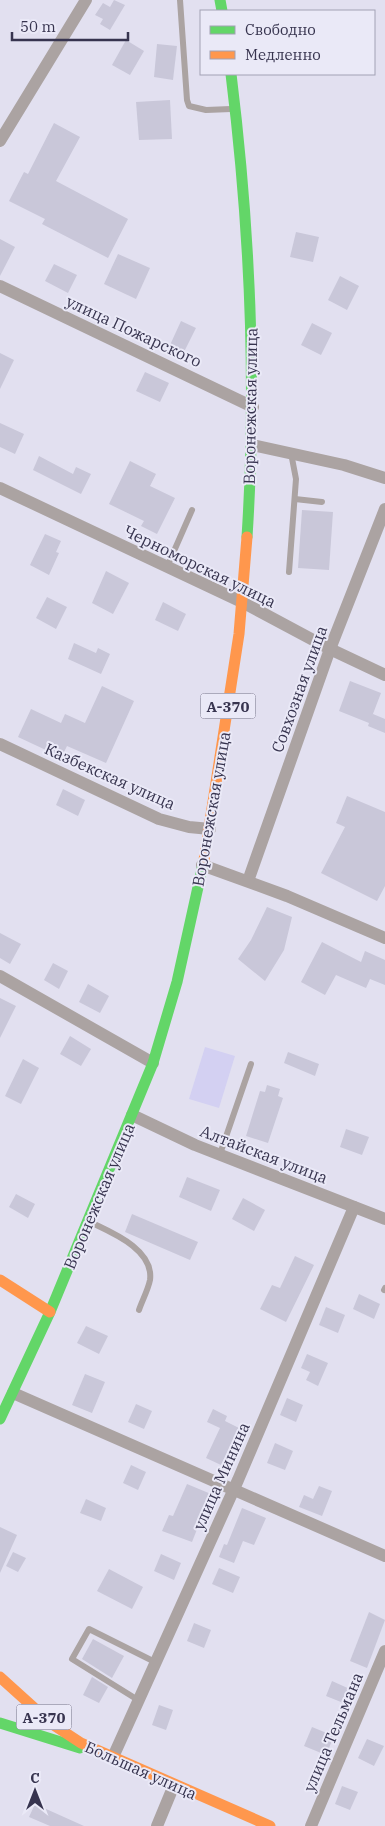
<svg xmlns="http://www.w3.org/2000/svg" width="385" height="1826" viewBox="0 0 385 1826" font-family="'IBM Plex Serif',serif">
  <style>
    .green { fill: #d3d0f2 }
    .building { fill: #c9c7d9 }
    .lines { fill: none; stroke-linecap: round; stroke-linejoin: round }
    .lane { stroke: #aba3a2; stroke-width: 6 }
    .street { stroke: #aba3a2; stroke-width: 12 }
    .fast { stroke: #63d668; stroke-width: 11 }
    .slow { stroke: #ff974d; stroke-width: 11 }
    .labels { text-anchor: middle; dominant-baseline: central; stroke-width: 4; stroke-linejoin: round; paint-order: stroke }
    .shield { fill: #eae9f7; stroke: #6d6a81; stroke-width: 1 }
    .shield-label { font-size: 15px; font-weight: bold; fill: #37344f }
    .street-label { font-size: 16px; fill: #37344f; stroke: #eae9f7 }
  </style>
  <rect width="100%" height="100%" fill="#e2e0f0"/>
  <polygon class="green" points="205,1047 235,1056 219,1108 189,1099"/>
  <g class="building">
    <polygon points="114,0 125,5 110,30 100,24 103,19 95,15 103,3 110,7"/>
    <polygon points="126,40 144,51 130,75 112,65"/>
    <polygon points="157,44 177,46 173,80 154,77"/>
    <polygon points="170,100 172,139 139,140 136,102"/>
    <polygon points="54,123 80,137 56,181 128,219 108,258 42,224 45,219 9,201 24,172 28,174"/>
    <polygon points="296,232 319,237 313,262 290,257"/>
    <polygon points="0,239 15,247 0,276"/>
    <polygon points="118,254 150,268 136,299 104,284"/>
    <polygon points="54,264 77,275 68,293 45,281"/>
    <polygon points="340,276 359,286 347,310 328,300"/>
    <polygon points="181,321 196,328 184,352 170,345"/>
    <polygon points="312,323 332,333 321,355 301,345"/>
    <polygon points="0,353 14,360 0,389"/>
    <polygon points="145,372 169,383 160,402 136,391"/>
    <polygon points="0,423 24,434 15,454 0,447"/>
    <polygon points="39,456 73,474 76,467 91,474 81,494 33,470"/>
    <polygon points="130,461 156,474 150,486 175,498 157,534 141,526 144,521 109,504"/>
    <polygon points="302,510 333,512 329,570 298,568"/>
    <polygon points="45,534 61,541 56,552 59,553 49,575 30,565"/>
    <polygon points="106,571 129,583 113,614 92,603"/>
    <polygon points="47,597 67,607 56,629 36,618"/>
    <polygon points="163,602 186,614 178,631 155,620"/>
    <polygon points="74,643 96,653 98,648 110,654 101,674 68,659"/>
    <polygon points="350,681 381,693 371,719 373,714 385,719 385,733 368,726 369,723 339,711"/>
    <polygon points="102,686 134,701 106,763 67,746 60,760 47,754 48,751 18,737 31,709 61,723 65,714 85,723"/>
    <polygon points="63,789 85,800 78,816 56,805"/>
    <polygon points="347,796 385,812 385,886 377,901 321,873 345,827 336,823"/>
    <polygon points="267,907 292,917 284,950 265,981 238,959 251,940"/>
    <polygon points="0,933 21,944 10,964 0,958"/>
    <polygon points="322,942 361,962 365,951 385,960 385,985 370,979 366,988 336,975 325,995 301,982"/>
    <polygon points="53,963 68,971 59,989 44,980"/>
    <polygon points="88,984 109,996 100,1013 79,1002"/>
    <polygon points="0,998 16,1006 0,1038"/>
    <polygon points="70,1036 91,1049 81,1066 60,1054"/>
    <polygon points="288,1052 319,1064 315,1076 284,1063"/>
    <polygon points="23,1059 39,1068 21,1104 5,1096"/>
    <polygon points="267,1085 280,1089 278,1096 283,1098 268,1143 246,1136 260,1091 265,1092"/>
    <polygon points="346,1129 369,1137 362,1155 340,1147"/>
    <polygon points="187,1177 220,1190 211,1211 179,1197"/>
    <polygon points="16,1194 35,1204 28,1218 9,1207"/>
    <polygon points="243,1198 265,1210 254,1231 232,1219"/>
    <polygon points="132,1214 198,1242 190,1260 125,1232"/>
    <polygon points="295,1256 314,1265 286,1322 260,1309 272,1285 280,1288"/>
    <polygon points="359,1294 380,1304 374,1319 353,1309"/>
    <polygon points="326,1307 345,1315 338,1333 319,1325"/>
    <polygon points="86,1326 108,1336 99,1354 77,1343"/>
    <polygon points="307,1354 328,1363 318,1386 306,1380 310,1372 301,1368"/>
    <polygon points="85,1374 105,1382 92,1413 72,1405"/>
    <polygon points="287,1398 303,1405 296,1422 280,1415"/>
    <polygon points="136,1404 152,1411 144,1429 128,1422"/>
    <polygon points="213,1409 227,1416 225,1421 239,1428 221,1465 206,1458 220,1428 207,1422"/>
    <polygon points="275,1443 293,1451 285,1470 267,1463"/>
    <polygon points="131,1465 146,1472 138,1490 123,1483"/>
    <polygon points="187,1484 211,1494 192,1542 162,1531 169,1515 173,1516"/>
    <polygon points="319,1486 332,1491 322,1516 299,1507 304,1495 313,1499"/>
    <polygon points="86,1499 106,1508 101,1521 80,1513"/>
    <polygon points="242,1508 266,1518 254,1545 243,1541 234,1563 219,1557 224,1544 227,1545"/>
    <polygon points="0,1527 17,1535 0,1573"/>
    <polygon points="13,1552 26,1558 18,1572 6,1566"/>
    <polygon points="161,1554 181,1563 174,1580 154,1571"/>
    <polygon points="219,1568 240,1577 233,1593 212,1584"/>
    <polygon points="109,1569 143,1587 132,1609 97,1591"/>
    <polygon points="369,1612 385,1620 367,1668 350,1661"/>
    <polygon points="194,1623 211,1630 204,1648 187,1641"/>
    <polygon points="93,1639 124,1656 112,1678 82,1659"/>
    <polygon points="92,1677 108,1687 99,1703 83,1695"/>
    <polygon points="332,1681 352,1690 346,1704 326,1696"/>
    <polygon points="159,1705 173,1710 166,1730 152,1725"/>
    <polygon points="312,1727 334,1736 326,1755 304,1746"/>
    <polygon points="367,1739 384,1746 374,1766 358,1758"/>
    <polygon points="342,1786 358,1792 350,1810 335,1804"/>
    <polygon points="35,1804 84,1826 50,1826 29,1817"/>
  </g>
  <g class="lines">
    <g class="lane">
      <polyline points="180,0 187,100 189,106 206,110 231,109"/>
      <polyline points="295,499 322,502"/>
      <polyline points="167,567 192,510"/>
      <polyline points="289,572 296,479 291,453"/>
      <polyline points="220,1154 251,1064"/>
      <path d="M92,1223C113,1233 154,1250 150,1280C148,1290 142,1301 139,1310"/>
      <polyline points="384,1290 385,1288"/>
      <polyline points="138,1700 72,1659 89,1629 155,1662"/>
    </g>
    <g class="street">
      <polyline points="0,141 86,0"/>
      <polyline points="0,286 253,407"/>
      <polyline points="252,445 344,465 385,478"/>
      <polyline points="0,488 242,602 330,649 385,675"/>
      <polyline points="0,744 159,819 189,827 210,829"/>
      <polyline points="202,865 287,896 385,938"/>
      <polyline points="248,881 330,649 385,509"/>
      <polyline points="0,976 153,1063"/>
      <polyline points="132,1115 195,1145 385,1219"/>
      <polyline points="13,1393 385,1556"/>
      <polyline points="113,1757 238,1480 354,1207"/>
      <polyline points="157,1826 174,1785"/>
      <polyline points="311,1826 385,1651"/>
    </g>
    <g class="fast">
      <polyline points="220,0 222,11"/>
      <path d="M231,74C250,228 257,382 247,537"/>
      <polyline points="0,1419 50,1312 153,1063 177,982 204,860"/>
      <polyline points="0,1723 80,1748"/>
    </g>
    <g class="slow">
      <polyline points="204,860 239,634 247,537"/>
      <polyline points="0,1280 50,1312"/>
      <polyline points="0,1677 52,1724 81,1743 270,1826"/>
    </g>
  </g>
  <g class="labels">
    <g class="shield">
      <rect x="200.5" y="693.5" width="55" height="25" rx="4"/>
      <rect x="16.5" y="1704.5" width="55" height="25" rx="4"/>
    </g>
    <g class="shield-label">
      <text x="228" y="706">А-370</text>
      <text x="44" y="1717">А-370</text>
    </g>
    <g class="street-label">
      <text transform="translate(134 331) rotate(25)">улица Пожарского</text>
      <text transform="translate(250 406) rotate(-89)">Воронежская улица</text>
      <text transform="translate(200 566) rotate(26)">Черноморская улица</text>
      <text transform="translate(299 689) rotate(-70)">Совхозная улица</text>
      <text transform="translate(110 776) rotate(24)">Казбекская улица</text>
      <text transform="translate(211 809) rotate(-80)">Воронежская улица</text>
      <text transform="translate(264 1154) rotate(21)">Алтайская улица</text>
      <text transform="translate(99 1196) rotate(-67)">Воронежская улица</text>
      <text transform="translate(221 1476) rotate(-66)">улица Минина</text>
      <text transform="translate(333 1732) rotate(-67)">улица Тельмана</text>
      <text transform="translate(141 1770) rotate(24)">Большая улица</text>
    </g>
  </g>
  <rect x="200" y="10" width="175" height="65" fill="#eae9f7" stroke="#a2a1b4"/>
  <rect x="210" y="26" width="25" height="8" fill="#63d668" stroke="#a2a1b4"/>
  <text x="245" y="35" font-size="15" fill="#37344f">Свободно</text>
  <rect x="210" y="51" width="25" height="8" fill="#ff974d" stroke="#a2a1b4"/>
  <text x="245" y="60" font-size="15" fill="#37344f">Медленно</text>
  <g transform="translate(35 1791)" stroke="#eae9f7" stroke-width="4" paint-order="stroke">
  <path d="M0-4L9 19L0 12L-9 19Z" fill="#37344f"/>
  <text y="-8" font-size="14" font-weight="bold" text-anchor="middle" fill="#37344f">С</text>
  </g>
  <path d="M12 32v8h116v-8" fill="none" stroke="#37344f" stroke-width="2.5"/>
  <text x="20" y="32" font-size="15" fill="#37344f" stroke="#eae9f7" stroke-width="4" paint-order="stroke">50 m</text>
</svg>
